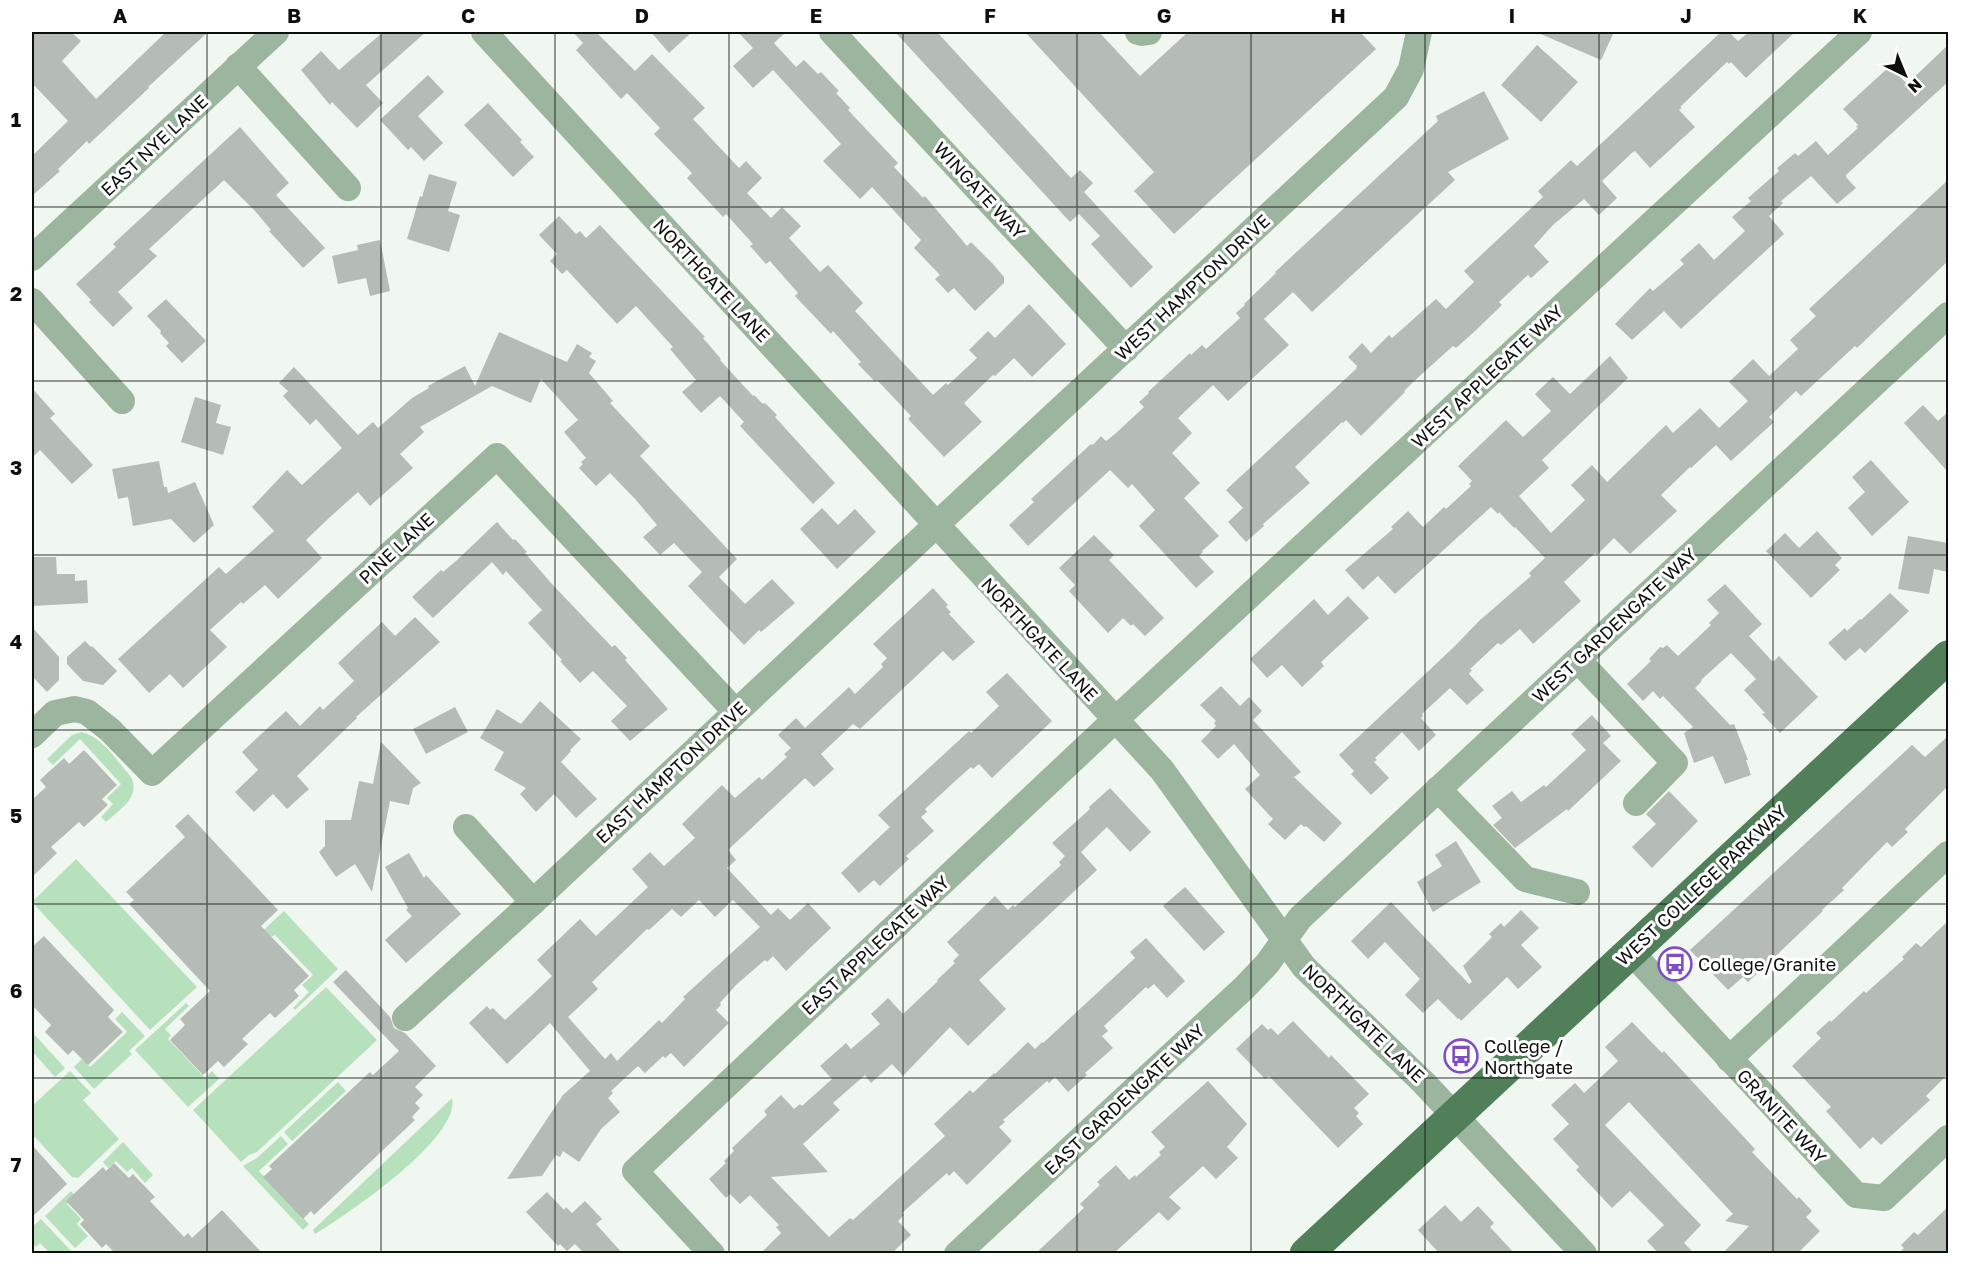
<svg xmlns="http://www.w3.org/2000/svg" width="1980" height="1285" viewBox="0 0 1980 1285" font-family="'Golos Text',sans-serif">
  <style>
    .green { fill: #b7e1bc }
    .building { fill: #b5bcb6; fill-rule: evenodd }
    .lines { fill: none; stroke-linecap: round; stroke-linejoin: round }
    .minor { stroke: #9cb59f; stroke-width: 26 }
    .major { stroke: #517f59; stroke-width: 33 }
    .grid { fill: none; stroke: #0d0f0d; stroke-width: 1.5; stroke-opacity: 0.55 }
    .labels { text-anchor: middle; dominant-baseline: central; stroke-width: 6; stroke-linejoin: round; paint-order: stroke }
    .street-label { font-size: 18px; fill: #0d0f0d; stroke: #fff }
    .poi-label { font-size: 18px; fill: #0d0f0d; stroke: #fff; text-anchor: start }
    .neatline { fill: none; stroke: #0d0f0d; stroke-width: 2 }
    .grid-label { font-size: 20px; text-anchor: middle; font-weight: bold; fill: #0d0f0d }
  </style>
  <rect width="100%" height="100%" fill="#f0f7f0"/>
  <g class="green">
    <path d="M81,732C102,736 118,762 131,777C141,797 120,809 106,822L101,817L113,804L107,798L121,784L80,739L53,765L47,759L72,735Z"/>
    <polygon points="76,859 197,987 150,1030 32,902"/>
    <polygon points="284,911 338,969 295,1010 293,1008 309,992 302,985 313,975 275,935 240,952"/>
    <polygon points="326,987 377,1040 257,1152 249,1155 241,1162 193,1110"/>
    <polygon points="186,1003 189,1006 165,1029 171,1035 168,1039 205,1078 212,1071 219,1079 188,1107 135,1050"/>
    <polygon points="122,1012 145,1036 129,1051 132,1054 94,1089 74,1067 82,1059 90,1067 127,1032 115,1019"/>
    <polygon points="32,1032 65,1068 55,1077 32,1051"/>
    <polygon points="70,1071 91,1093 83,1100 119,1139 78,1178 72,1177 32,1134 32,1106"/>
    <polygon points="338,1082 346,1091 292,1141 284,1132"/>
    <path d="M452,1098C461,1138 346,1215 315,1234L313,1230Z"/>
    <polygon points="281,1136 288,1144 259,1171 309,1224 303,1230 243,1166 257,1158"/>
    <polygon points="123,1142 153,1175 145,1183 132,1168 127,1172 116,1161 108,1168 103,1162"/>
    <polygon points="71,1191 75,1196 67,1204 81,1219 77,1224 88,1236 75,1248 45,1216"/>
    <polygon points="41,1219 73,1253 50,1253 40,1243 36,1247 32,1243 32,1227"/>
  </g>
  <g class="building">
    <polygon points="32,32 71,32 81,41 62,61 96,99 166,32 208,32 148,87 149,88 89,144 87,141 58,169 60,171 32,196 32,156 68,121 32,83"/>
    <polygon points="383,32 426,32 366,85 383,103 357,128 332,102 330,105 301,70 321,51 339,70"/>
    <polygon points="573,32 596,32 635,71 652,54 705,108 693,119 739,168 746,161 762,178 747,193 771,218 782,207 801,226 789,238 820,272 828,265 863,303 855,311 933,395 946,383 948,385 977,358 969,350 988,331 995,338 1029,304 1066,344 1032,377 1014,358 995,376 993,375 964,403 982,422 944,457 908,419 911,416 877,380 875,382 858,364 861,362 833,331 831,334 795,296 798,293 770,261 766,264 750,246 753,244 726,214 723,217 687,178 692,173 654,134 660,128 627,93 621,99 576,50 583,43"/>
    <polygon points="651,32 692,32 669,53"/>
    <polygon points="738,32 786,32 774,43 796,67 804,60 818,74 821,72 839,91 836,93 850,108 848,110 898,163 894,167 923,198 925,196 967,246 971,242 993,264 1004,277 1004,283 975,311 954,288 948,293 935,279 940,275 914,248 921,240 872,187 860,199 823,161 841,144 773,70 753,88 733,66 753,48"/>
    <polygon points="895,32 937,32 1071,178 1080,170 1093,183 1084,192 1153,267 1131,288 1091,244 1100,236 1079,214 1070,222"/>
    <polygon points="1025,32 1099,32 1140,76 1188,32 1360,32 1376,49 1174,234 1134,191 1154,172"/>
    <polygon points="1536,32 1614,32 1601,60"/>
    <polygon points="1721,32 1729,32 1738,41 1749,32 1795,32 1746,78 1731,62 1729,64 1727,62 1680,107 1682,108 1679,110 1695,127 1650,168 1635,151 1633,152 1602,181 1617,198 1599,215 1584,199 1553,225 1534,246 1549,262 1531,278 1528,275 1499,302 1502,305 1474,332 1456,348 1453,346 1413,382 1404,391 1405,392 1361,436 1346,420 1343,423 1342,422 1295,467 1310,483 1263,524 1264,526 1246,542 1228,522 1243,508 1226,490 1356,369 1357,366 1348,357 1362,343 1371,353 1389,335 1392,338 1436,299 1446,309 1474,282 1464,271 1543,197 1538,191 1571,160 1577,166"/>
    <polygon points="1537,45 1578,82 1541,122 1501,85"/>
    <polygon points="1948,45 1948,82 1846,175 1846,177 1856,188 1837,204 1811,176 1781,201 1783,203 1769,216 1784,234 1681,329 1664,311 1632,340 1615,324 1650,288 1653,291 1684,264 1680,260 1699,243 1714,260 1745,231 1732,217 1751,201 1748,198 1779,171 1777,168 1795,153 1798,156 1816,141 1828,155 1858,128 1856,127 1858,125 1843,109 1890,66 1907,84"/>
    <polygon points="428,75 444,92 418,116 443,143 424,161 411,147 408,150 380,120"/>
    <polygon points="1484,91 1509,139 1448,172 1455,180 1312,312 1293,292 1264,319 1289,345 1228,401 1213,385 1178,418 1192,433 1172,453 1200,483 1184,498 1219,536 1202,551 1203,552 1199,556 1214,572 1196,588 1139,526 1155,510 1132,484 1128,488 1110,470 1028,546 1009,525 1034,502 1031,499 1091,444 1093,445 1101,436 1106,441 1115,434 1144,407 1139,402 1149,393 1148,392 1190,353 1191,355 1202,345 1206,349 1240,318 1236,313 1245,305 1244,304 1276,273 1275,272 1438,121 1436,116"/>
    <polygon points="488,103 522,140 520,142 534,157 513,177 464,125"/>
    <polygon points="240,127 289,183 276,195 325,248 303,268 269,231 271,230 255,211 224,180 149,249 157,256 118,292 133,308 113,327 89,302 91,300 76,284 116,247 113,244"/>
    <polygon points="429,174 457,182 448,211 460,215 449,252 407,239 420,196 422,197"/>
    <polygon points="1948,180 1948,261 1857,348 1855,346 1801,396 1796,391 1769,417 1774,422 1731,461 1716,445 1691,468 1690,467 1661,495 1677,511 1630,554 1614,538 1597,555 1595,553 1564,582 1581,601 1533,644 1520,629 1501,645 1498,643 1470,669 1472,670 1469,674 1484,690 1467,705 1450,688 1422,714 1423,716 1421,718 1436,735 1419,751 1402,732 1375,758 1377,760 1374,762 1389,778 1371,795 1351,774 1354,771 1339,755 1455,646 1479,621 1531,576 1529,573 1545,558 1515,527 1514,528 1499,512 1498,514 1491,507 1395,594 1378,576 1363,590 1345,570 1393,529 1391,527 1408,511 1423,527 1444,507 1446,509 1471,486 1469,484 1472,481 1458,466 1506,420 1523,437 1549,413 1551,411 1535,394 1553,377 1570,394 1610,356 1628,378 1542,460 1549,468 1519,496 1551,533 1585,500 1571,485 1592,465 1607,482 1666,425 1673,433 1700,408 1719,428 1748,401 1729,382 1753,359 1769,376 1798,349 1790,340 1816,316 1809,309"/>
    <polygon points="559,216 576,234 580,231 586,238 600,225 705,337 703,338 721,359 720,360 753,396 754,395 763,404 765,403 777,415 775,417 835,483 813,504 740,426 744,422 720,396 701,413 682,392 696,380 670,349 673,347 636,306 617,324 567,270 562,274 550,261 557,254 539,235"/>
    <polygon points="380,240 390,291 370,296 366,278 338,284 332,256 358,250 357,245"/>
    <polygon points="166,299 206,341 182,363 166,346 169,343 160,333 161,331 147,316"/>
    <polygon points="499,332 567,362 577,344 592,353 589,357 596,361 589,373 613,401 610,403 650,446 640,456 737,559 719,577 745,604 772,579 795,603 761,632 759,630 744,645 688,586 702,572 674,543 660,555 643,537 657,525 636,500 610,473 596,486 579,468 583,464 581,462 586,458 564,432 578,420 541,379 531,403 492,386 420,427 424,432 400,454 413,468 370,506 358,492 329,518 306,540 322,558 278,599 265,585 243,604 241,602 210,630 227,647 183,688 170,674 149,693 118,659 219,567 226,574 274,531 252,507 287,470 302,485 342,448 316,419 310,425 283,396 288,391 279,383 294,367 358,435 373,422 378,428 412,398 429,388 428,386 465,366 475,386"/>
    <polygon points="32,388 55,414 50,418 93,465 72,484 40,450 32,458"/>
    <polygon points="195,397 221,405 216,423 231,427 223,455 181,442"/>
    <polygon points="1923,405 1938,421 1948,412 1948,472 1904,423"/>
    <polygon points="1871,460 1909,502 1872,536 1848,508 1865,492 1852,477"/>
    <polygon points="159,461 164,487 167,487 168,493 195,482 214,525 194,543 171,519 133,526 128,497 118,499 112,469"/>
    <polygon points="822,508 838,525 855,509 876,532 837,569 800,529"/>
    <polygon points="497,522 513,540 515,539 527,552 525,553 551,583 612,647 615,645 627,658 625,660 668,709 630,741 611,721 627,706 593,671 580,683 560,661 562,660 528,623 542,610 506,571 503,575 492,562 433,618 412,597 441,570 443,572 456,561"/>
    <polygon points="1817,531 1842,558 1835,565 1840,570 1811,598 1766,551 1785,533 1799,548"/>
    <polygon points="1094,535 1114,555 1109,560 1164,618 1145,636 1133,624 1131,626 1123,618 1108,633 1069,591 1075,585 1059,568"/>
    <polygon points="1908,536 1948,543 1948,572 1934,569 1929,594 1898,589"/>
    <polygon points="32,557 56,557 57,574 75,574 75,581 87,580 88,603 32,606"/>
    <polygon points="1725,584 1762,624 1749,636 1773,662 1779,656 1818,697 1780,733 1762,714 1765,713 1744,690 1756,679 1731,653 1701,680 1702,681 1695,688 1730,725 1734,724 1748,760 1746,760 1751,775 1725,784 1713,756 1694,763 1684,733 1693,727 1663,696 1660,699 1653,691 1643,701 1627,684 1651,661 1649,659 1660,647 1663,648 1667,645 1678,656 1711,625 1709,623 1719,613 1707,600"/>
    <path d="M933,588L948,605L946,607L951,612L949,614L975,642L953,661L943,651L860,729L853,724L821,754L834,769L814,787L805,778L728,850L736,860L727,868L771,915L778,908L790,920L808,903L831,928L786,971L773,956L767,962L765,960L736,985L720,1003L721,1005L716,1010L729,1023L684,1067L671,1053L665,1058L663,1056L645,1073L638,1066L611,1091L613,1093L608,1098L620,1112L601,1129L579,1162L563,1151L560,1157L556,1155L542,1176L507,1179L563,1095L590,1071L550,1023L507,1064L469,1023L487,1006L490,1010L493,1008L505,1020L531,996L552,976L537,960L580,919L596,936L648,887L632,869L650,852L664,866L695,838L682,824L722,785L735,798L759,777L762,780L787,757L784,754L791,748L778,735L796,718L805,728L849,687L855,694L883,667L881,664L887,658L873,644ZM699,900L715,917L733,900L760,927L683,997L685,999L662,1023L659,1020L617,1061L611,1053L605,1059L568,1017L598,989L592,982L647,929L649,930L672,909L681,917Z"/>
    <polygon points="1890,593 1909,611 1865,653 1860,648 1845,661 1828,643 1845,628 1847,631 1860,619 1861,620"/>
    <polygon points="1348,596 1369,618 1321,662 1324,666 1302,687 1282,665 1267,678 1250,659 1314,599 1328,615"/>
    <polygon points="415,617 440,642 356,717 357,718 297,776 309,789 287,809 273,794 254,812 235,792 258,770 242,752 286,711 300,726 320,706 323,710 354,681 338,663 382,622 395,636"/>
    <polygon points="32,627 59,657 59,680 47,692 32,676"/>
    <polygon points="85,641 91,647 92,646 117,671 103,685 83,681 67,664 67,657"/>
    <polygon points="1007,673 1052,721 992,778 979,764 973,769 971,767 953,783 925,809 927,812 921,817 934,831 906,856 909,859 880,886 874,880 859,893 841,873 890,827 878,815 969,731 971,733 999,706 986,692"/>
    <polygon points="1221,686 1240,706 1249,697 1262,711 1253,720 1301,772 1294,777 1342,823 1324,842 1306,826 1304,827 1301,824 1285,840 1268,824 1273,819 1245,789 1260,775 1234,744 1218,759 1201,741 1216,726 1214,723 1216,721 1200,705"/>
    <polygon points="540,701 581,739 570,750 571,751 561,762 597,799 576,818 554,794 536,812 520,794 526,788 494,770 504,752 480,738 497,709 521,724"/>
    <polygon points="455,707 468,732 426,754 413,729"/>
    <polygon points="1592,715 1611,736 1603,743 1621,761 1568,811 1567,809 1515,848 1493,825 1502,818 1492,806 1512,791 1521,802 1544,785 1546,787 1586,750 1571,734"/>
    <polygon points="1948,736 1948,786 1905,829 1908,832 1892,847 1887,842 1842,888 1844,890 1822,910 1823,911 1762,969 1748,982 1743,977 1728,990 1690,950 1912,745 1925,757"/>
    <polygon points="381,742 421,783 413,788 409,805 390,801 372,892 355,864 336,877 319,852 325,846 325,820 351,820 359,781 373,784"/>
    <polygon points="84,750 117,785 102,799 108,805 84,827 79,822 51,847 57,853 32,877 32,800 46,787 40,780 64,758 69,764"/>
    <polygon points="1110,788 1151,832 1130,852 1107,827 1081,852 1097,870 979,980 1006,1009 968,1046 950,1027 903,1076 892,1064 871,1083 865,1075 833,1103 840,1110 803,1144 828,1172 771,1177 829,1237 850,1218 853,1220 945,1136 934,1124 970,1090 973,1093 994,1073 995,1074 1028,1042 1035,1049 1042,1042 1043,1043 1135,958 1130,952 1146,938 1185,981 1167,998 1154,984 1148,989 1146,987 1104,1026 1108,1031 1102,1036 1113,1048 1085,1073 1087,1075 1068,1092 1055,1077 1049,1083 1047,1081 1003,1120 1005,1122 999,1127 1012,1141 967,1185 954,1171 949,1176 947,1173 902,1213 904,1215 898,1221 911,1235 891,1254 760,1254 781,1233 776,1227 779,1225 750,1195 740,1204 730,1194 726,1198 709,1179 726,1163 724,1161 734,1151 732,1148 767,1115 764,1111 781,1095 794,1109 800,1104 802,1106 832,1079 820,1066 846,1043 851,1049 880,1024 871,1014 888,998 903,1014 938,981 937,980 955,963 953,961 959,955 947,942 995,896 1008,910 1013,905 1015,907 1061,865 1059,862 1065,856 1052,843 1090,809 1089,807"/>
    <polygon points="1669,791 1698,821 1652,868 1632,847 1656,824 1646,814"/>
    <polygon points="188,814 278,910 261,926 309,976 294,990 299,996 275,1018 270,1013 242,1039 248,1044 224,1067 218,1061 203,1075 170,1040 185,1025 180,1019 210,991 129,904 134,900 126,892 185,837 175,826"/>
    <polygon points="1456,841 1481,882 1433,912 1417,882 1442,866 1435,855"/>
    <polygon points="409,853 424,878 426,875 461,914 406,963 385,940 412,916 406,910 408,908 385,867"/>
    <polygon points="1185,887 1225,932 1204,951 1163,906"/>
    <polygon points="1391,902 1469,984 1472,982 1463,966 1492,937 1489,934 1501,923 1504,927 1521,910 1539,928 1521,945 1542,967 1518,989 1507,977 1461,1021 1459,1018 1458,1019 1438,999 1423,1013 1405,995 1420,979 1385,942 1368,959 1351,941"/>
    <polygon points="1948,921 1948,1074 1926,1096 1930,1100 1881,1145 1873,1137 1860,1149 1826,1111 1831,1107 1792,1066 1821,1038 1816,1033 1830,1020 1831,1022 1864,991 1866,993 1904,959 1902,957 1916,943 1921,947"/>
    <polygon points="44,936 114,1010 108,1017 123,1032 88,1065 73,1050 68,1055 45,1032 51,1025 32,1005 32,947"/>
    <polygon points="346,970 390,1017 394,1028 405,1033 436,1066 415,1087 423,1095 415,1103 420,1108 412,1117 415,1120 314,1215 311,1211 303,1219 263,1177 272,1169 269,1166 370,1072 373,1075 399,1051 333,982"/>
    <polygon points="1293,1021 1329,1058 1331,1055 1369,1094 1354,1108 1359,1113 1356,1116 1363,1124 1338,1148 1269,1076 1265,1079 1236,1049 1262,1024 1268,1030 1271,1028 1278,1035"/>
    <polygon points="1632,1022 1662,1053 1664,1051 1755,1149 1752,1152 1797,1199 1799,1197 1812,1211 1806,1217 1820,1231 1797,1254 1722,1254 1749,1226 1725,1221 1733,1214 1629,1102 1605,1125 1701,1225 1684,1243 1695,1254 1659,1254 1647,1241 1664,1225 1630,1191 1612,1208 1576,1170 1579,1167 1553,1139 1569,1124 1551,1105 1575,1083 1584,1093 1618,1061 1605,1047"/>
    <polygon points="1208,1081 1247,1124 1227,1147 1238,1158 1216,1179 1203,1166 1169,1197 1181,1208 1168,1221 1159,1212 1113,1254 1035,1254 1084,1208 1080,1204 1100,1185 1097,1182 1116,1165 1129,1180 1135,1175 1136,1177 1161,1155 1159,1152 1165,1147 1151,1132"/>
    <polygon points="32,1145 67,1184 32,1217"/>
    <polygon points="114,1163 129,1178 133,1174 155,1197 150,1201 184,1237 188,1233 192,1238 222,1210 263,1254 116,1254 106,1244 102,1248 80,1224 84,1220 66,1201 103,1167 106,1171"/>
    <polygon points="547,1192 564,1210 566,1207 572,1213 585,1201 602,1219 596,1224 623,1254 585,1254 575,1244 567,1251 560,1244 558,1246 526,1212"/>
    <polygon points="1445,1205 1461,1222 1478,1206 1494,1223 1490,1227 1515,1254 1440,1254 1418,1230"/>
    <polygon points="1948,1207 1948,1254 1898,1254 1904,1248 1901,1245 1914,1232 1918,1235"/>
  </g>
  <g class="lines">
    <g class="minor">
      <polyline points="484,32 1162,770 1304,967 1424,1083 1584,1254"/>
      <polyline points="832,32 1126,349"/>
      <polyline points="1138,32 1142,33 1149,32"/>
      <polyline points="238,66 348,188"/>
      <polyline points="32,258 276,32"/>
      <polyline points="32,301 122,401"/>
      <polyline points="1578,660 1675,763 1636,803"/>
      <polyline points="32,735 55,713 75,709 87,712 110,730 152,773 497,456 735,711"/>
      <polyline points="1438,789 1525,879 1577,892"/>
      <polyline points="466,827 533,902"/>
      <polyline points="1630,951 1856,1195 1884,1198 1948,1138"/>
      <polyline points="405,1018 533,902 936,525 1396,97 1411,69 1419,32"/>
      <polyline points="1729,1059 1948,854"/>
      <polyline points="712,1254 635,1171 1115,720 1859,32"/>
      <polyline points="957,1254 1244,988 1267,964 1300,918 1948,315"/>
    </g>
    <polyline class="major" points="1306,1254 1948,657"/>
  </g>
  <path class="grid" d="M207,32V1254M381,32V1254M555,32V1254M729,32V1254M903,32V1254M1077,32V1254M1251,32V1254M1425,32V1254M1599,32V1254M1773,32V1254M32,207H1948M32,381H1948M32,555H1948M32,730H1948M32,904H1948M32,1078H1948"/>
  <defs>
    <symbol id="bus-ring" viewBox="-11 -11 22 22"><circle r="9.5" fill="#fff" stroke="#7e4ec6" stroke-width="1.5"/><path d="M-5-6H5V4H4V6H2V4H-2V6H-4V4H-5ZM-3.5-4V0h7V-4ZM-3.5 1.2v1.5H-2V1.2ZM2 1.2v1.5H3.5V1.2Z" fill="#7e4ec6"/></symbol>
  </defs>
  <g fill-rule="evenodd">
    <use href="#bus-ring" x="1656" y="945" width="38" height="38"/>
    <use href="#bus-ring" x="1442" y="1037" width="38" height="38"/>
  </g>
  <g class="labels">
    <g class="street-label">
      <text transform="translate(154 145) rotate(-43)">EAST NYE LANE</text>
      <text transform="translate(980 190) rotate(47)">WINGATE WAY</text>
      <text transform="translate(712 280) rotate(47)">NORTHGATE LANE</text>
      <text transform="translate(1192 287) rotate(-43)">WEST HAMPTON DRIVE</text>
      <text transform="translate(1487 376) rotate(-43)">WEST APPLEGATE WAY</text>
      <text transform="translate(396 548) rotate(-43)">PINE LANE</text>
      <text transform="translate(1614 625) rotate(-43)">WEST GARDENGATE WAY</text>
      <text transform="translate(1040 639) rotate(47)">NORTHGATE LANE</text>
      <text transform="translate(671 772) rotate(-43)">EAST HAMPTON DRIVE</text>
      <text transform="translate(1701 885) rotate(-43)">WEST COLLEGE PARKWAY</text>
      <text transform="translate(875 945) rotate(-43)">EAST APPLEGATE WAY</text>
      <text transform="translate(1364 1023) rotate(44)">NORTHGATE LANE</text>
      <text transform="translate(1124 1099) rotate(-43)">EAST GARDENGATE WAY</text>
      <text transform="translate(1782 1116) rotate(47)">GRANITE WAY</text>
    </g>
    <g class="poi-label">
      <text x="1698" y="964">College/Granite</text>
      <text x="1484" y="1046">College /<tspan x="1484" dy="21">Northgate</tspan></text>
    </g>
  </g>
  <rect width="1980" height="1285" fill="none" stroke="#ffffff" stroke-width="66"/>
  <g transform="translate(1905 75) rotate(137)" stroke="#ffffff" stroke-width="4.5" paint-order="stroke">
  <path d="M0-4.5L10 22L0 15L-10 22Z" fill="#0d0f0d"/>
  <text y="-9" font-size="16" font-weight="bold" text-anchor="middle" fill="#0d0f0d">N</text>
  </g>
  <rect x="33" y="33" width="1914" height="1219" class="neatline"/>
  <g class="grid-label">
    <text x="120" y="23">A</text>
    <text x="294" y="23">B</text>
    <text x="468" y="23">C</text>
    <text x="642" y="23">D</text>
    <text x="816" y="23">E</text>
    <text x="990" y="23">F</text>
    <text x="1164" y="23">G</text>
    <text x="1338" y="23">H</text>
    <text x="1512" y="23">I</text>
    <text x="1686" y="23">J</text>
    <text x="1860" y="23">K</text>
    <text x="16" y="127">1</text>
    <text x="16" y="301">2</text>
    <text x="16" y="475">3</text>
    <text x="16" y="649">4</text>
    <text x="16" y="823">5</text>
    <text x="16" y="998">6</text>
    <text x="16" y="1172">7</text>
  </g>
</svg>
